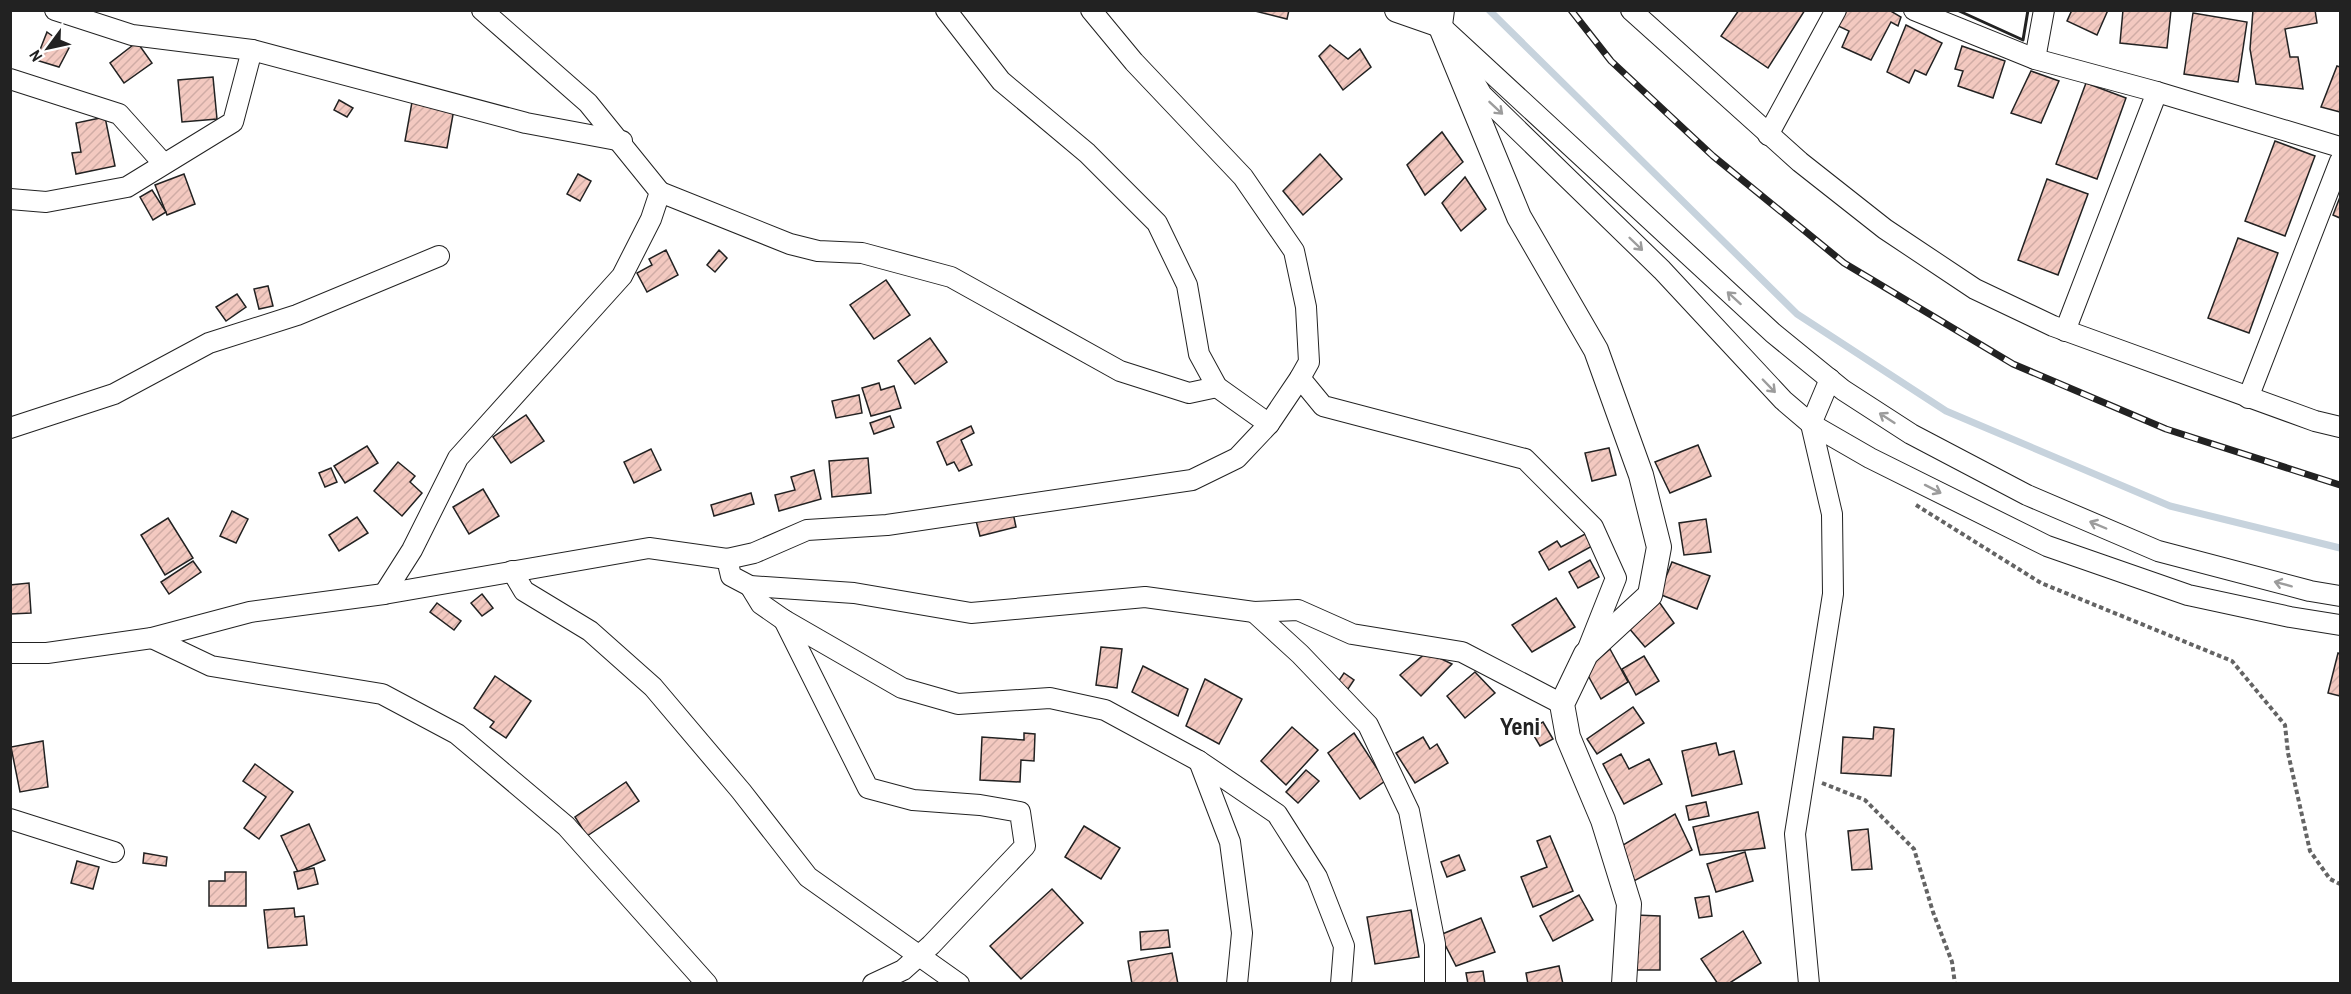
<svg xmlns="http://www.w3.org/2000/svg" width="2351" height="994" viewBox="0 0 2351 994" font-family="'Archivo Narrow',sans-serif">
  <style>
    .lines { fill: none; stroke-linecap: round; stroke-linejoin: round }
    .stream { stroke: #c7d3dd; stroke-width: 7 }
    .building { fill: url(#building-hatch); stroke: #222; stroke-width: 1.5 }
    .minor-casing { stroke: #222; stroke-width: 22 }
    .tertiary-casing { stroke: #222; stroke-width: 26 }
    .path { stroke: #646464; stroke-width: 4; stroke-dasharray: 4.5 3; stroke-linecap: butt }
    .minor { stroke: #fff; stroke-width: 20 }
    .tertiary { stroke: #fff; stroke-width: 24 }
    .rail-casing { stroke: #222; stroke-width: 7 }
    .rail { stroke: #fff; stroke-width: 4.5; stroke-dasharray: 14; stroke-linecap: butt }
    .wall { stroke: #222; stroke-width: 3 }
    .oneway { stroke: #9c9c9c }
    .labels { text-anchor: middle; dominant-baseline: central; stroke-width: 4.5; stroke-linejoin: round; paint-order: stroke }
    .district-label { font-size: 24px; font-weight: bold; fill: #222; stroke: #fff }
  </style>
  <defs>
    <pattern id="building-hatch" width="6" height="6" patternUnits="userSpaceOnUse" patternTransform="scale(1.5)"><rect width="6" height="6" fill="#f3c9c0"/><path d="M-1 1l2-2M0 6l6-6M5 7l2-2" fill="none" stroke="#d0aca5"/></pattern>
  </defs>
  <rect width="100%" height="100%" fill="#fff"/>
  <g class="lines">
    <polyline class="stream" points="1489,10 1797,314 1946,411 2170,506 2340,548"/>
  </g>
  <g class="building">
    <polygon points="1251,10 1289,10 1287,19"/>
    <polygon points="1739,10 1805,10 1768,68 1721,36"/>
    <polygon points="1843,10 1889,10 1901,17 1898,26 1891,22 1871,60 1842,47 1849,31 1834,24"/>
    <polygon points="2072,10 2108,10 2097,35 2067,21"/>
    <polygon points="2123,10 2171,10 2167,48 2120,43"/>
    <polygon points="2253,10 2315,10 2317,23 2285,29 2290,57 2298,57 2303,89 2256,84 2250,49"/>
    <polygon points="2193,13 2247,22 2238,82 2184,74"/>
    <polygon points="1906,25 1942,43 1926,75 1915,70 1909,83 1887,72"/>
    <polygon points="47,32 69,48 59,67 36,60"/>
    <polygon points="137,42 152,63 124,83 110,63"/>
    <polygon points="1330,45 1348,59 1360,49 1371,67 1343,90 1319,56"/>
    <polygon points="1962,46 2005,61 1993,98 1958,86 1963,71 1955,69"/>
    <polygon points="2337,66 2340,67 2340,112 2321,107"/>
    <polygon points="2031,71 2059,81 2041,123 2011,113"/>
    <polygon points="213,77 217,119 182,122 178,80"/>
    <polygon points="2086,83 2126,98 2097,179 2056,164"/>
    <polygon points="339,100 353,108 347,117 334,110"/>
    <polygon points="412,102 454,109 447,148 405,141"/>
    <polygon points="105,117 115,166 76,174 72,153 81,152 76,123"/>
    <polygon points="1442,132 1463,162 1425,195 1407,165"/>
    <polygon points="2275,141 2315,156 2285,236 2245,221"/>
    <polygon points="1320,154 1342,179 1303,215 1283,191"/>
    <polygon points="184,174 195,204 167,215 155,185"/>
    <polygon points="578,174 591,181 580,201 567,194"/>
    <polygon points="1465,177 1486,209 1461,231 1442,203"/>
    <polygon points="2047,179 2088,194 2058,275 2018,260"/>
    <polygon points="152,190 166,212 153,220 140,197"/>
    <polygon points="2340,197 2340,218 2333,215"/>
    <polygon points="2238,238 2278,253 2249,333 2208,318"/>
    <polygon points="666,250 678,275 647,292 637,273 652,265 649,259"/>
    <polygon points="719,250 727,258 715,272 707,265"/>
    <polygon points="886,280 910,315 874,339 850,305"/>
    <polygon points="268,286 273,306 259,309 254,289"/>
    <polygon points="237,294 246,307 226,321 216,307"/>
    <polygon points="930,338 947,362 915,384 898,361"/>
    <polygon points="879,383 881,390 894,386 901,408 871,416 862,388"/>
    <polygon points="859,395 862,413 836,418 832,401"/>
    <polygon points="526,415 544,441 511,463 493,437"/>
    <polygon points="890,416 894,427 874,434 870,423"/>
    <polygon points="971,426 974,433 961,440 972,465 959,471 954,462 947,465 937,442"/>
    <polygon points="1698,445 1711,476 1670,493 1655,462"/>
    <polygon points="367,446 378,463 345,483 334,466"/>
    <polygon points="1609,448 1616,475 1592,481 1585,453"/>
    <polygon points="651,449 661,470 634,483 624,462"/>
    <polygon points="868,458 871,493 832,497 829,461"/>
    <polygon points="398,462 415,476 410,482 422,493 402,516 374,491"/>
    <polygon points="331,468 337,482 325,487 319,473"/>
    <polygon points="814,470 821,499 779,511 775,495 795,490 791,477"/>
    <polygon points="483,489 499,516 469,534 453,507"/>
    <polygon points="751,493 754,504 714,516 711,505"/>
    <polygon points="1012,508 1016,527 980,536 975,517"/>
    <polygon points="232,511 248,519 236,543 220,536"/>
    <polygon points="357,517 368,533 339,551 329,535"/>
    <polygon points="168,518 193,558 165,575 141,535"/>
    <polygon points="1706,519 1711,552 1684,555 1679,523"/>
    <polygon points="1587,533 1594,545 1549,570 1539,552 1557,541 1561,547"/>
    <polygon points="1590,560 1599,577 1578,588 1569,572"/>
    <polygon points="193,561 201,572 169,594 161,582"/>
    <polygon points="1672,562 1710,576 1697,609 1659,594"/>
    <polygon points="29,583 31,613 10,614 10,585"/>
    <polygon points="482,594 493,608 482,616 471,603"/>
    <polygon points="1556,598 1575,627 1532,652 1512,625"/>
    <polygon points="1657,599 1674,623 1645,647 1628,627"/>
    <polygon points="437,603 461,621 454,630 430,612"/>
    <polygon points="1101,647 1122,649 1117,688 1096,685"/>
    <polygon points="1610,649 1628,682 1601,699 1585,670"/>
    <polygon points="1427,652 1452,664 1421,696 1400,675"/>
    <polygon points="2338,653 2340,654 2340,696 2328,693"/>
    <polygon points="1644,656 1659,681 1636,695 1622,669"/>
    <polygon points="1143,666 1188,689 1178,716 1132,692"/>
    <polygon points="1475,672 1495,693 1465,718 1447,696"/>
    <polygon points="1344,673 1354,680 1348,689 1338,682"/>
    <polygon points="495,676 531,701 506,738 490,727 494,722 474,708"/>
    <polygon points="1205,679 1242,699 1219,744 1186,726"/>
    <polygon points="1633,707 1644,723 1597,754 1587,739"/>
    <polygon points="1543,722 1553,739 1540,746 1530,729"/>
    <polygon points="1292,727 1318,750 1286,785 1261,761"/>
    <polygon points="1874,727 1894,729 1891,776 1841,773 1843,737 1873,739"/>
    <polygon points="1024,733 1035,734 1034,761 1021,760 1020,782 980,780 982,737 1024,740"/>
    <polygon points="1354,733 1385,781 1360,799 1328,753"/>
    <polygon points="1423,737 1430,749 1437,744 1448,763 1415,783 1396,753"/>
    <polygon points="43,741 48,787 20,792 11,747"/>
    <polygon points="1716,743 1719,755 1734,751 1742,784 1692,796 1682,751"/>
    <polygon points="1621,754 1629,769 1649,759 1662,784 1624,804 1603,764"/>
    <polygon points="255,764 293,792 259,839 244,828 266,797 243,781"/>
    <polygon points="1306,770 1319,781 1298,803 1286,792"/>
    <polygon points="626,782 639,801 587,836 575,817"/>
    <polygon points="1706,802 1709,816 1689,820 1686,806"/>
    <polygon points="1758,812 1765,848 1700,855 1693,827"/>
    <polygon points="1675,814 1692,850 1634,881 1623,845"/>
    <polygon points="309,824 325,860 298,872 281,836"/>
    <polygon points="1084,826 1120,848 1101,879 1065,857"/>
    <polygon points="1868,829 1872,869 1852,870 1848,831"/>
    <polygon points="1550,836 1573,891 1533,907 1521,877 1547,867 1537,841"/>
    <polygon points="1745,852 1753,881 1716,892 1707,864"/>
    <polygon points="144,853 167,857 166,866 143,863"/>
    <polygon points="1459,855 1465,870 1447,877 1441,862"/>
    <polygon points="77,861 99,867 93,889 71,883"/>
    <polygon points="314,868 318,884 298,889 294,872"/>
    <polygon points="225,872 246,872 246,906 209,906 209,881 225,881"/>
    <polygon points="1052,889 1083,923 1021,979 990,946"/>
    <polygon points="1579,895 1593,920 1553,941 1540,916"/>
    <polygon points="1709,896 1712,916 1699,918 1695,898"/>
    <polygon points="294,908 295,917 304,916 307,945 268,948 264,910"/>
    <polygon points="1411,910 1419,957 1375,964 1367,917"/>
    <polygon points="1635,915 1660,916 1660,970 1635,970"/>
    <polygon points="1481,918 1495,952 1456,966 1440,935"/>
    <polygon points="1168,930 1170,947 1141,950 1140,932"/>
    <polygon points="1743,931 1761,963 1728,984 1718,984 1701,959"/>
    <polygon points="1172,953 1178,984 1132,984 1128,961"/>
    <polygon points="1559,966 1563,984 1528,984 1526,973"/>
    <polygon points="1483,971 1485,984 1468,984 1466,973"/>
  </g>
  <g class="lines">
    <defs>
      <g id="minor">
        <polyline points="55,10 132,35 252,50 526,123 622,141"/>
        <polyline points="946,10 1001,81 1087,153 1157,223 1187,285 1199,354 1217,387 1269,424"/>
        <polyline points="1631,10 1800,162 1885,229 1975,289 2053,326 2315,421 2340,427"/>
        <polyline points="1914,10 2035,59 2157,92 2340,147"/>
        <polyline points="1444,29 1773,333 1843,390 1911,434 2027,495 2158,551 2310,591 2340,596"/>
        <polyline points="2035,59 2044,10"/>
        <polyline points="1468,71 1482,95 1662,270 1783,400 1811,424 1870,458 2047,546 2188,595 2290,617 2340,625"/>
        <polyline points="10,79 119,114 163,163"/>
        <polyline points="1768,135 1836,10"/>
        <polyline points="660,192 790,244 818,251 862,253 951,277 1120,371 1189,393 1217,387"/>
        <polyline points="10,199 46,202 127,187 233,122 252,50"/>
        <polyline points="2065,331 2157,92"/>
        <polyline points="1300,378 1323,406 1525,459 1593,527 1616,578 1587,651"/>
        <polyline points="2248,398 2340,161"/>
        <polyline points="10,428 114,394 209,343 297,315 439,256"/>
        <polyline points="727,559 754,553 807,530 887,525 1192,480 1237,458 1269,424 1300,378 1309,362 1306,307 1294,251 1243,177 1134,62 1091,10"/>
        <polyline points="512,571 524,591 590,631 653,687 741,791 808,877 959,984"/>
        <polyline points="750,586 761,604 784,620 902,688 958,704 1050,698 1105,710 1199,761 1277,814 1317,877 1344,946 1341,984"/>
        <polyline points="384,594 412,550 458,458 622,276 651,219 660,192 588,103 482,10"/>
        <polyline points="1254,612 1300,654 1368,725 1409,811 1435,944 1435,984"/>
        <polyline points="784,620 868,788 913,800 980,805 1020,812 1025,846 931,945 903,970 873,984"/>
        <polyline points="152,638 211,666 382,694 457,734 566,826 707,984"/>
        <polyline points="10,653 47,653 152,638 250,612 384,594 649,548 727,559 731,576 750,586 854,593 971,613 1145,597 1254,612 1298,610 1352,634 1462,652 1562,704"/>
        <polyline points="1199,761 1230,842 1242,933 1237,984"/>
        <polyline points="10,819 114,852"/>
        <polyline points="1809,984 1795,834 1833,594 1832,514 1811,424 1830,379"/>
      </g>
      <g id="tertiary">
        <polyline points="1397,10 1440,25"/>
        <polyline points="1442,10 1440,25 1519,217 1596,350 1641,475 1659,547 1650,595 1586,654 1562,704 1568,737 1603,820 1629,904 1624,984"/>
      </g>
    </defs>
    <use href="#minor" class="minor-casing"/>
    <use href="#tertiary" class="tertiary-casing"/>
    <g class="path">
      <polyline points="1916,505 2041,583 2232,661 2285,725 2288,753 2310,851 2330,879 2340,884"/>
      <polyline points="1822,783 1865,800 1914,849 1933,912 1952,962 1955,984"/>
    </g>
    <use href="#minor" class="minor"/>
    <use href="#tertiary" class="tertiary"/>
    <defs>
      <polyline id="rail" points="1571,10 1611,61 1713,156 1844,263 2013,364 2166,429 2340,485"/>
    </defs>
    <use href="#rail" class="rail-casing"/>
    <use href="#rail" class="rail"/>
    <polyline class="wall" points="1957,10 2023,40 2028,10"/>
  </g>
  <defs><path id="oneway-shaft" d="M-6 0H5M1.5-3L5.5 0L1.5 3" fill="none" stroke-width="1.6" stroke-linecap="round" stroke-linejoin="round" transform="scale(1.5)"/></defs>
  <g class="oneway">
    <use href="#oneway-shaft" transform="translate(1496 108) rotate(43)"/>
    <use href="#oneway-shaft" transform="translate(1636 244) rotate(44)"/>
    <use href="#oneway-shaft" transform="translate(1734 298) rotate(-138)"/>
    <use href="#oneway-shaft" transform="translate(1769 386) rotate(46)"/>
    <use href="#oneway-shaft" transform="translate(1887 418) rotate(-147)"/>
    <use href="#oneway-shaft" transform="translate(1933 489) rotate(27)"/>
    <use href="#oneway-shaft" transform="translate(2098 525) rotate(-157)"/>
    <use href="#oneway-shaft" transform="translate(2283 584) rotate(-165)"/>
  </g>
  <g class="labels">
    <g class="district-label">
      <text x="1520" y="726">Yeni</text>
    </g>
  </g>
  <rect width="2351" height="994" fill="none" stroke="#222222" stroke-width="24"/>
  <g transform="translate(48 48) rotate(237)" stroke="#ffffff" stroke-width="4.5" paint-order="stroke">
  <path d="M0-4.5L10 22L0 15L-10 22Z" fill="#222222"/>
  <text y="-9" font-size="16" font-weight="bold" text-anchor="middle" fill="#222222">N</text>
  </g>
</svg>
